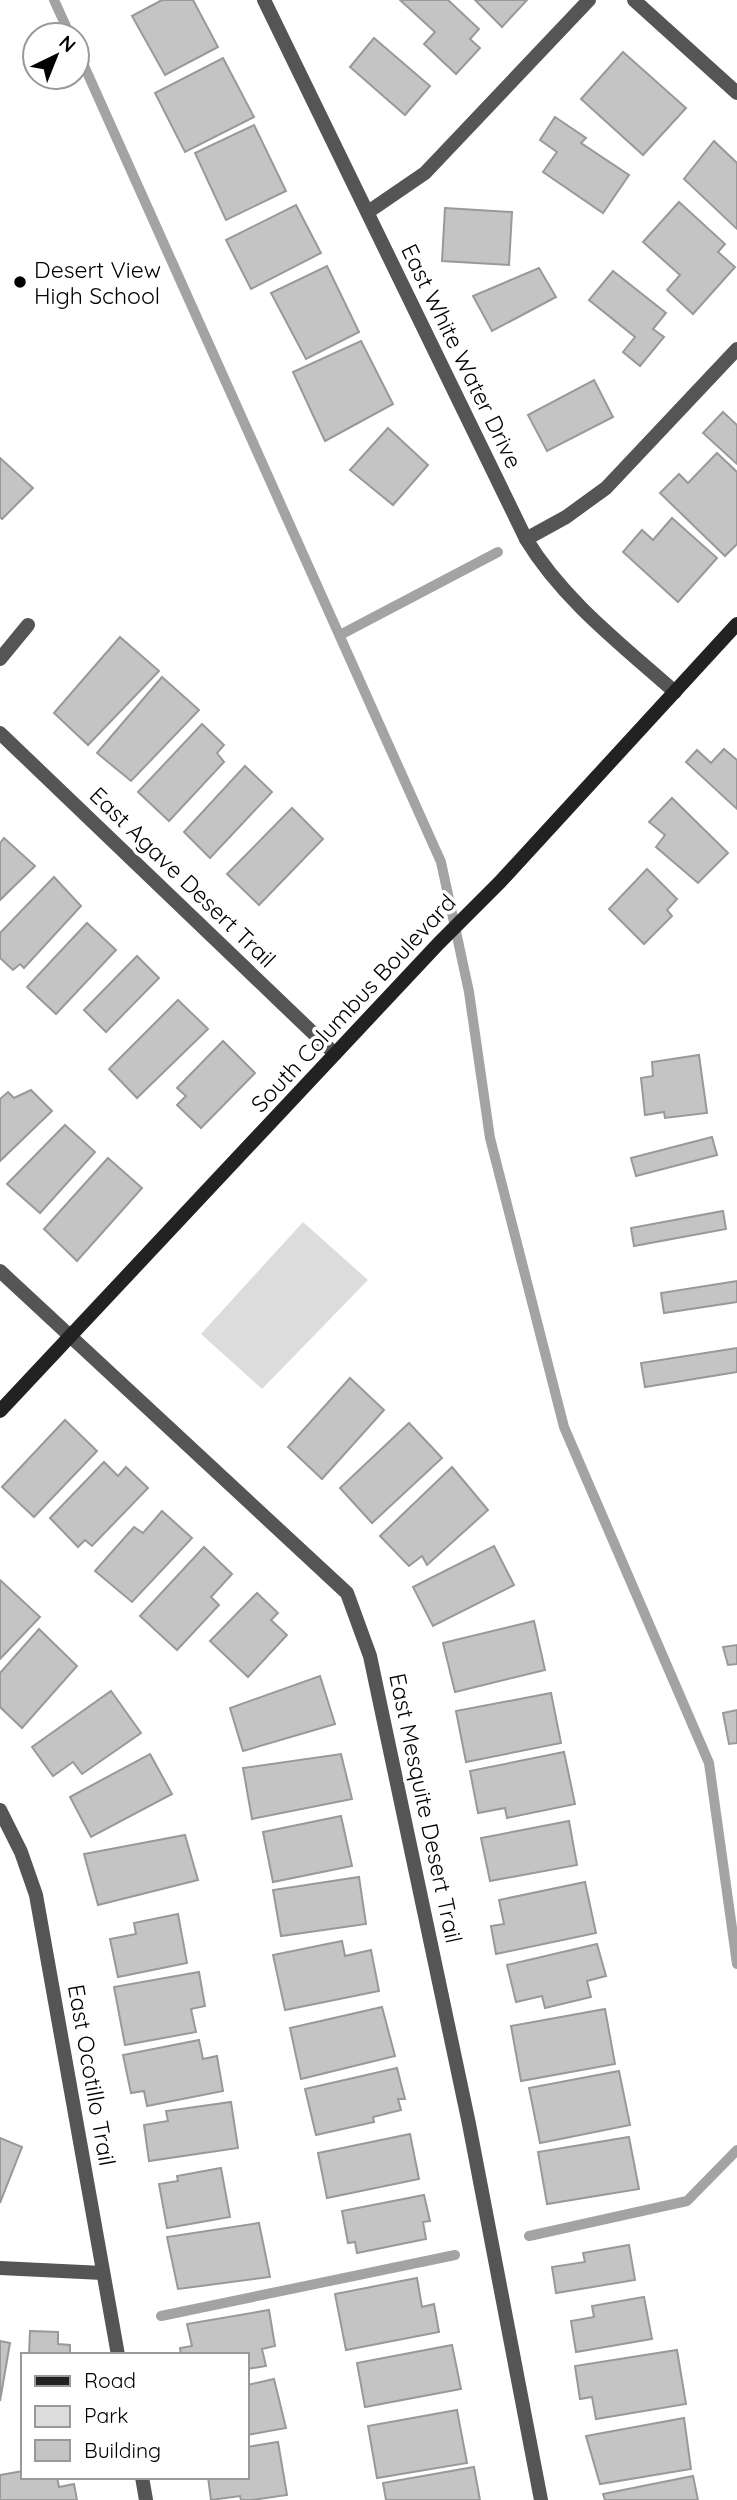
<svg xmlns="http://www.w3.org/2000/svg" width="737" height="2500" viewBox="0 0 737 2500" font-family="Quicksand,sans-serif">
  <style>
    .green { fill: #dcdcdc }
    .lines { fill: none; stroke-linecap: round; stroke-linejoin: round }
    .stream { stroke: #a3a3a3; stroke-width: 10 }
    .building { fill: #c4c4c4; stroke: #999; stroke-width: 2 }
    .street { stroke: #555; stroke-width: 14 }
    .secondary { stroke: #222; stroke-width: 14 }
    .poi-dot { fill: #000; stroke: #fff; stroke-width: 2.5 }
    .labels { text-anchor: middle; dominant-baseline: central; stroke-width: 7; stroke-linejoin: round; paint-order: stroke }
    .poi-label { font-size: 23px; fill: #000; stroke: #fff; text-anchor: start }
    .street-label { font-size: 23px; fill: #000; stroke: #fff }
  </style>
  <rect width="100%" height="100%" fill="#fff"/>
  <polygon class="green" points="303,1222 368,1280 262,1389 201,1334"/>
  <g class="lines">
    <g class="stream">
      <polyline points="54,0 70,35"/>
      <polyline points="77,50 441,862 469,992 490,1138 564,1427 709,1763 737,1964"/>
      <polyline points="340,635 498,552"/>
      <polyline points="529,2236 687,2201 737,2150"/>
      <polyline points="161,2316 455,2255"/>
    </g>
  </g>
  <g class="building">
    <polygon points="162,0 193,0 218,47 165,75 132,16"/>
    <polygon points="400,0 448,0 479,29 470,39 480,48 456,74 424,44 435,32"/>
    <polygon points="475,0 527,0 502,27"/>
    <polygon points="374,38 430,86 405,115 350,67"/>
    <polygon points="623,52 686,108 643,155 581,99"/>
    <polygon points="223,58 254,117 185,152 155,93"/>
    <polygon points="555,117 586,138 581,143 629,175 603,213 543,172 557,152 540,140"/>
    <polygon points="254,125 286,191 226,220 195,153"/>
    <polygon points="714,141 737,163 737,229 684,179"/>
    <polygon points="679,202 725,244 718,252 735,267 693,314 667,290 680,275 643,242"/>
    <polygon points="296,205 321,253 251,289 226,240"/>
    <polygon points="445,208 512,212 509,265 442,261"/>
    <polygon points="327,266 359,332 306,359 271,293"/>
    <polygon points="539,268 556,297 492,331 473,296"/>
    <polygon points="613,271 666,313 653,329 664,337 640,366 623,352 635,337 589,300"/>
    <polygon points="361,341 393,404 325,441 293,372"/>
    <polygon points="594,380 613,417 547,451 528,415"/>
    <polygon points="723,412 737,425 737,464 703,433"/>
    <polygon points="388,428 428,465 393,505 350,470"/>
    <polygon points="717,453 737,472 737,544 725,556 660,493 679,474 688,483"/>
    <polygon points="0,458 33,488 2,519 0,517"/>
    <polygon points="672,518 717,558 678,602 623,552 642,530 653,540"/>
    <polygon points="120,637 159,671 88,745 54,713"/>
    <polygon points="162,677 199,710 131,781 97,753"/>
    <polygon points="202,724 224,745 217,753 224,762 169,821 138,792"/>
    <polygon points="724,749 737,760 737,809 686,762 697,750 711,763"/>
    <polygon points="245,766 272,792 210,858 184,832"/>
    <polygon points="672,798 728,853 698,883 656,847 665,835 649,822"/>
    <polygon points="292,808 323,839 259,905 227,874"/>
    <polygon points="4,838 35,866 0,900 0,843"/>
    <polygon points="647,869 677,899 667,910 672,916 644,944 609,909"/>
    <polygon points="54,877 81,906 24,968 20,964 13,970 0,958 0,933"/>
    <polygon points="87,923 116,950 56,1014 27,987"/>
    <polygon points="137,956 159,978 106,1032 84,1010"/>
    <polygon points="178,1000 208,1029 137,1098 109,1069"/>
    <polygon points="223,1041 255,1073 201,1128 177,1105 186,1096 177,1088"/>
    <polygon points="699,1055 707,1113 665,1118 664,1112 645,1115 641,1078 653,1076 652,1062"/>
    <polygon points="31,1090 52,1111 0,1161 0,1099 8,1092 14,1098"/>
    <polygon points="65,1125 95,1152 40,1213 7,1184"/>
    <polygon points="712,1137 717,1155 636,1176 631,1158"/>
    <polygon points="108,1158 142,1188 77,1261 44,1229"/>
    <polygon points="723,1211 726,1229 634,1246 631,1228"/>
    <polygon points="737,1281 737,1302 664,1313 661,1293"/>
    <polygon points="737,1348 737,1372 645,1387 641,1363"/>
    <polygon points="350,1378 384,1410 322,1479 288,1447"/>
    <polygon points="65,1420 97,1451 34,1517 2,1487"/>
    <polygon points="409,1423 442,1458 372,1523 340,1488"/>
    <polygon points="104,1462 118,1476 126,1467 148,1488 92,1546 85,1540 78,1547 50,1518"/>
    <polygon points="452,1467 488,1510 427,1565 422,1556 409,1566 380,1536"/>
    <polygon points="162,1511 192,1538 132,1602 95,1571 134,1527 143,1533"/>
    <polygon points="494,1546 514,1585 433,1626 413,1587"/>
    <polygon points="204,1547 232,1574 211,1597 219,1605 177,1650 140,1616"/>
    <polygon points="0,1580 40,1617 0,1659"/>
    <polygon points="257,1593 278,1613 271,1620 287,1635 248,1677 210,1641"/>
    <polygon points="534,1621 545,1670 455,1692 443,1643"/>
    <polygon points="39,1629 77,1666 22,1728 0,1707 0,1673"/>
    <polygon points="737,1645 737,1664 728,1665 723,1647"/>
    <polygon points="320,1676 335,1724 243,1751 230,1708"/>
    <polygon points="111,1691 141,1733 82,1774 73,1762 53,1776 32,1747"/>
    <polygon points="551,1693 561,1743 466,1762 456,1711"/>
    <polygon points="737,1710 737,1743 729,1744 723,1713"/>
    <polygon points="564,1752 575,1804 507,1818 505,1808 478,1813 470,1771"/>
    <polygon points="150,1754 172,1794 91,1837 70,1797"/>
    <polygon points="341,1754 352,1799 252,1819 243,1768"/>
    <polygon points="341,1816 352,1866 273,1882 263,1832"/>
    <polygon points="569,1821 577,1865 490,1881 481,1838"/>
    <polygon points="185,1835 198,1880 98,1905 84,1854"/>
    <polygon points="359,1877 366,1924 281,1936 273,1890"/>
    <polygon points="585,1882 596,1933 496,1954 491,1926 504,1924 499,1900"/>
    <polygon points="178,1914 187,1963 118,1977 110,1939 136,1934 134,1923"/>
    <polygon points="342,1941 345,1956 371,1950 379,1991 285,2010 273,1955"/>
    <polygon points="597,1944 606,1976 587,1981 591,1997 545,2008 542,1996 516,2002 507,1965"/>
    <polygon points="199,1972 205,2006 191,2009 196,2032 125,2045 114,1987"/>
    <polygon points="382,2007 395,2056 301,2079 290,2028"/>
    <polygon points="605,2009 615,2064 521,2081 511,2026"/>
    <polygon points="199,2040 203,2059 217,2056 223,2091 147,2106 144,2091 131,2093 123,2055"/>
    <polygon points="397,2068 405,2099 398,2099 401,2110 373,2117 374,2122 316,2135 305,2089"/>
    <polygon points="619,2071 630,2125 540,2143 529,2088"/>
    <polygon points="231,2102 238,2148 149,2161 144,2125 168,2121 166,2111"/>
    <polygon points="410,2134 419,2179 327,2198 318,2153"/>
    <polygon points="629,2137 639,2189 547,2204 538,2152"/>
    <polygon points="0,2138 22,2147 0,2203"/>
    <polygon points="221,2168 230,2217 167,2228 159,2184 178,2181 177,2176"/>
    <polygon points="424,2195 430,2221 423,2222 426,2239 357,2253 355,2242 348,2243 342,2211"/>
    <polygon points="259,2223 270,2277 178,2289 167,2237"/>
    <polygon points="629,2245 635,2280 556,2293 552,2267 585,2262 583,2253"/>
    <polygon points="417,2278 422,2307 434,2304 439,2332 346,2350 335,2294"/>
    <polygon points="644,2297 652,2339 576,2352 571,2321 594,2317 592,2306"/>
    <polygon points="269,2310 275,2346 262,2349 266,2366 247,2369 247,2355 181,2355 180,2348 192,2346 187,2324"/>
    <polygon points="30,2331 58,2332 58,2344 70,2345 70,2355 29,2355"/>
    <polygon points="0,2341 10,2343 0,2401"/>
    <polygon points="452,2345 461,2389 365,2407 357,2363"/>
    <polygon points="677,2350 686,2404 596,2419 592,2397 580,2399 575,2366"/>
    <polygon points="274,2379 286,2428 247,2435 247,2385"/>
    <polygon points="457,2410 467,2463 377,2478 368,2426"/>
    <polygon points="684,2418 691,2469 600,2484 586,2436"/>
    <polygon points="278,2442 287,2495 252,2500 241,2500 240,2496 211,2500 208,2477 247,2477 247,2447"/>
    <polygon points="474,2467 480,2500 386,2500 383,2483"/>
    <polygon points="23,2471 23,2477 57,2477 59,2487 74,2484 77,2500 0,2500 0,2475"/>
    <polygon points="693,2476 698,2500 605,2500 603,2494"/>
  </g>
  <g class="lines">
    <g class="street">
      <path d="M264,0L526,539C563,600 622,645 675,692"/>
      <polyline points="634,0 737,93"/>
      <polyline points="368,212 425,173 589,0"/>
      <polyline points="526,539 566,517 606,488 737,349"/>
      <polyline points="0,659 28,625"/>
      <polyline points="0,733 335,1054"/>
      <polyline points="0,1271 347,1593 370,1656 469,2124 541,2500"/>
      <polyline points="0,1810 21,1852 36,1895 118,2355"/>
      <polyline points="0,2268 103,2273"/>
      <polyline points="142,2477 146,2500"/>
    </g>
    <polyline class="secondary" points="0,1411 439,943 500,882 737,624"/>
  </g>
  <circle class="poi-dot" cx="20" cy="282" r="7"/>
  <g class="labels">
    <g class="poi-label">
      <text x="34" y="269">Desert View<tspan x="34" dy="26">High School</tspan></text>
    </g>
    <g class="street-label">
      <text transform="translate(462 356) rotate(64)">East White Water Drive</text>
      <text transform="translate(183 877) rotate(44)">East Agave Desert Trail</text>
      <text transform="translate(353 1003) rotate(-47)">South Columbus Boulevard</text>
      <text transform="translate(426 1808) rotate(78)">East Mesquite Desert Trail</text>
      <text transform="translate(92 2075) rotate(80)">East Ocotillo Trail</text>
    </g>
  </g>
  <rect x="21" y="2353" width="228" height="126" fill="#ffffff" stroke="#999999" stroke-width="2"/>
  <rect x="35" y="2376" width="35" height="10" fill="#222222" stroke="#999999" stroke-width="2"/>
  <text x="84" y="2388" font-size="21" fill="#000000">Road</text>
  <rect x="35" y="2406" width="35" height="21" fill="#dcdcdc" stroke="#999999" stroke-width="2"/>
  <text x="84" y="2423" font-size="21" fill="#000000">Park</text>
  <rect x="35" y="2440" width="35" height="21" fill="#c4c4c4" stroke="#999999" stroke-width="2"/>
  <text x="84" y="2458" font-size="21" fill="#000000">Building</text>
  <g transform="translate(56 56) rotate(43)"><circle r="33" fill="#ffffff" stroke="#999999" stroke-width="2"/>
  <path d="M0-5L12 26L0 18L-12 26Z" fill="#000000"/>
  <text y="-10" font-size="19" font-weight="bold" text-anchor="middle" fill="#000000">N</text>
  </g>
</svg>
